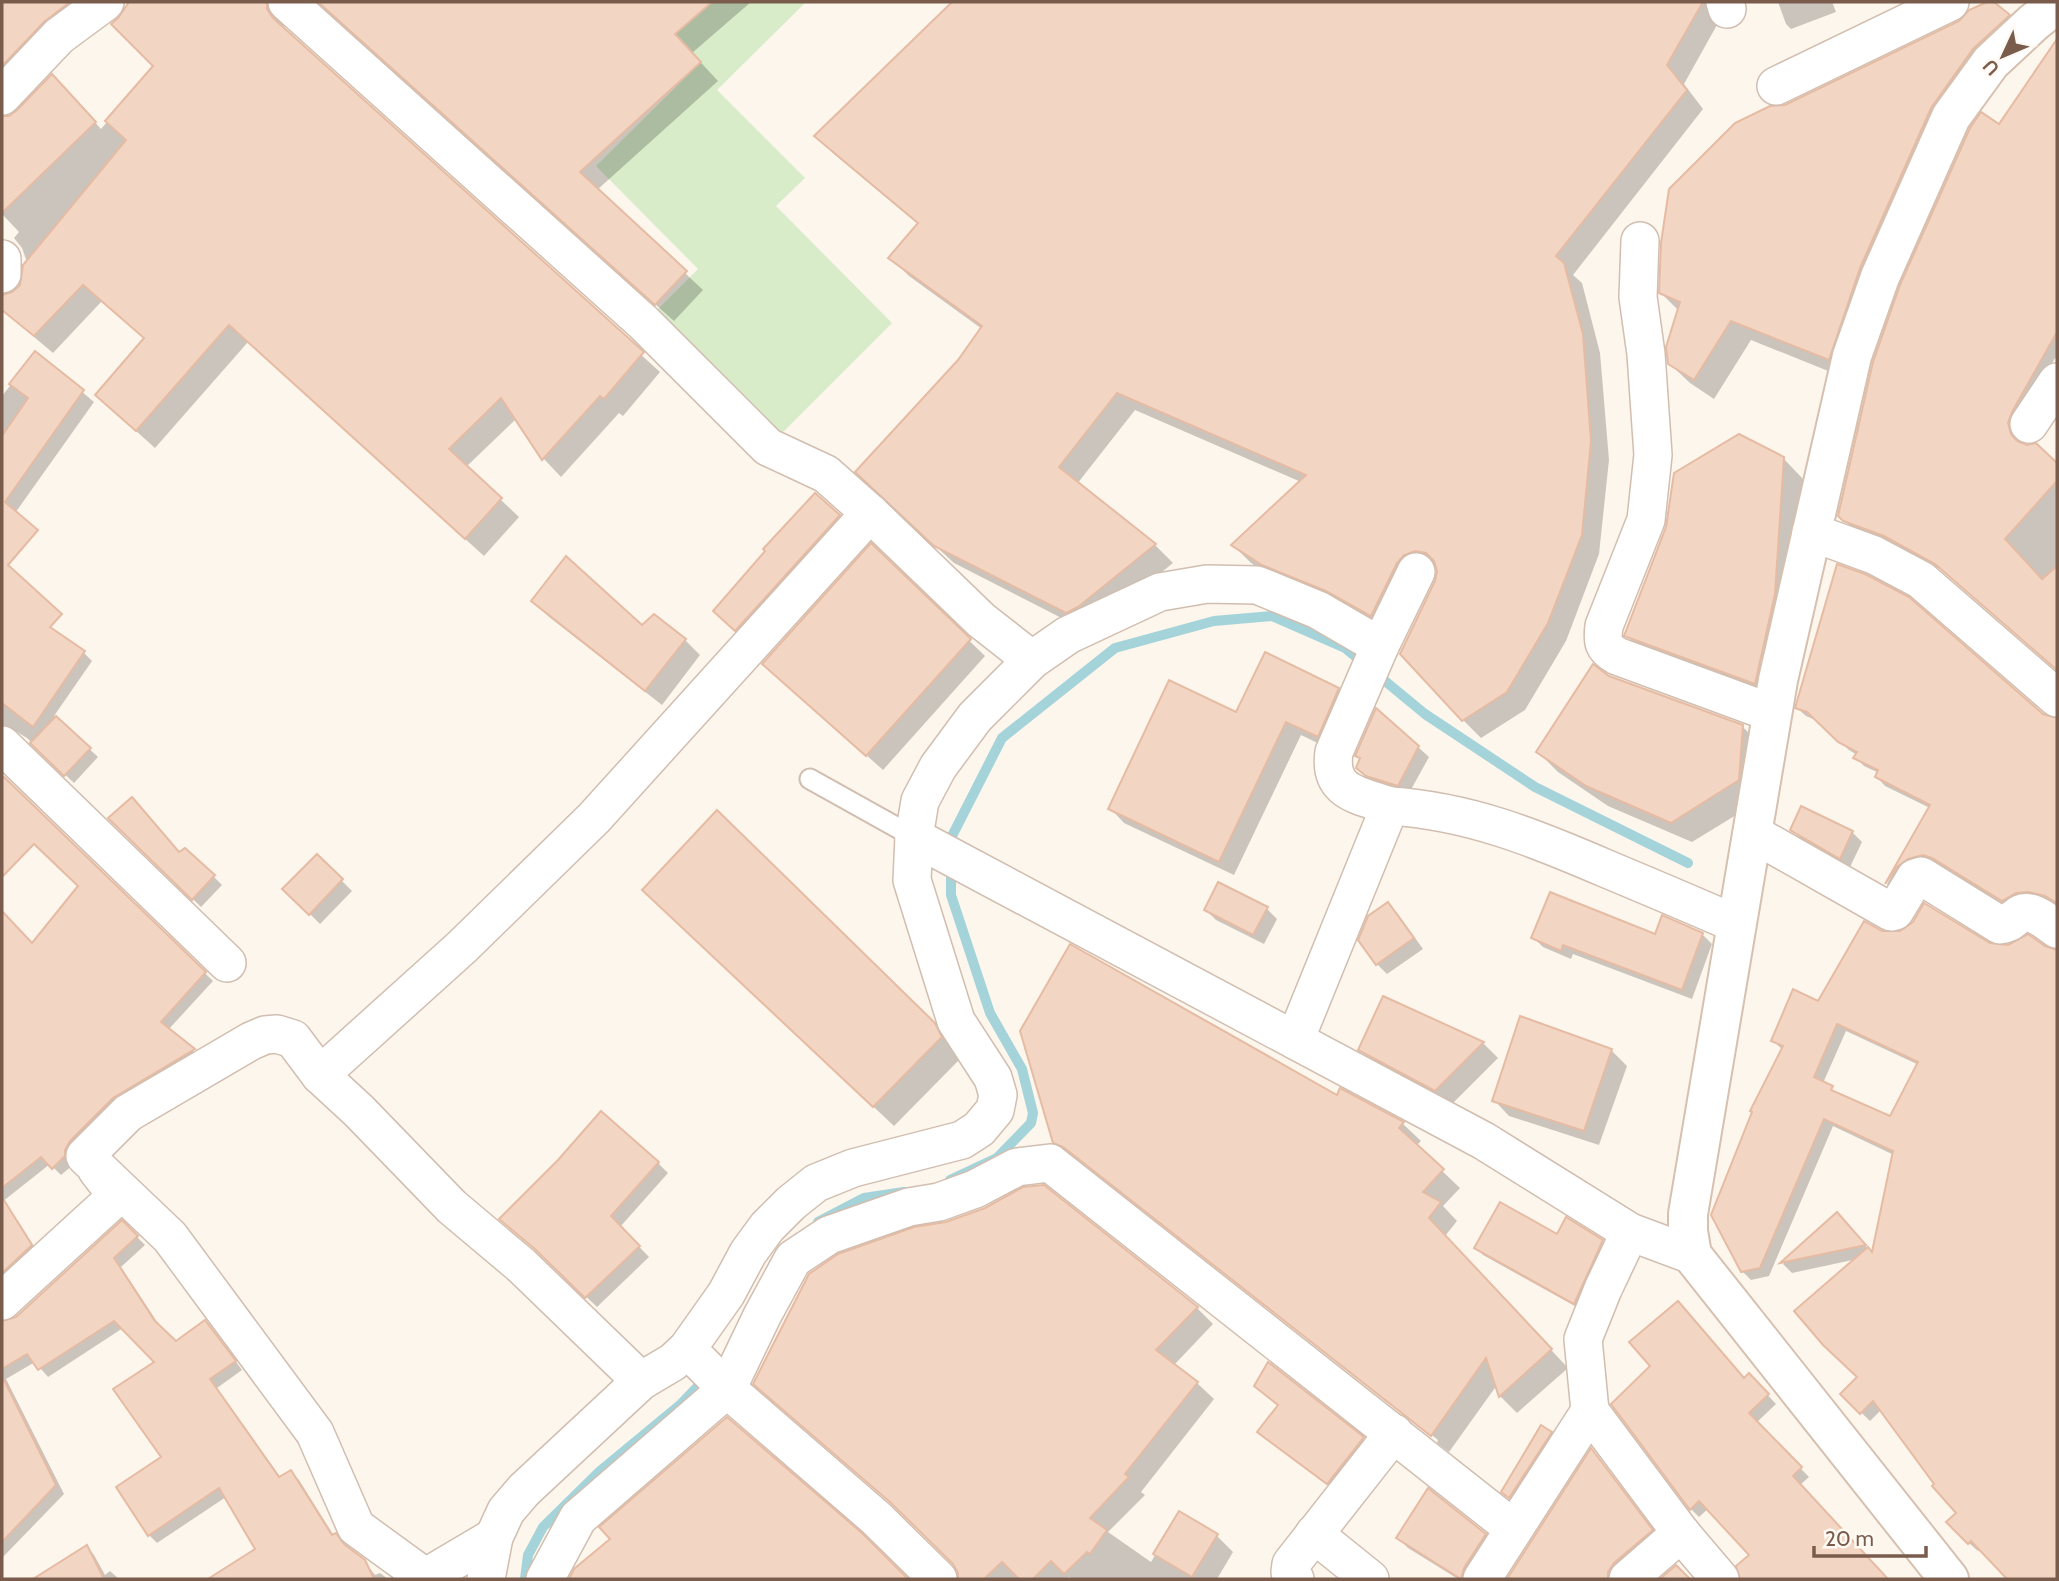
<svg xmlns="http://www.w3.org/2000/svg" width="2059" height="1581" viewBox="0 0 2059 1581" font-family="Cabin,sans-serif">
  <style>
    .green { fill: #d8ecc9 }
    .shadow { fill: #0003; fill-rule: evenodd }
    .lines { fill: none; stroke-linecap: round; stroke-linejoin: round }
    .stream { stroke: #a5d3da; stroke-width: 10 }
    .building { fill: #f3d5c3; stroke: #e6bba3; stroke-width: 2; fill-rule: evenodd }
    .lane-casing { stroke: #d1beb0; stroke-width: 23 }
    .street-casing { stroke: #d1beb0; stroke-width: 40 }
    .secondary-casing { stroke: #d6c0b0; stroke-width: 42 }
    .lane { stroke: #fff; stroke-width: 19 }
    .street { stroke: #fff; stroke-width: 37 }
    .secondary { stroke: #fff; stroke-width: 38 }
  </style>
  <rect width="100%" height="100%" fill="#fdf6ec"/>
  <polygon class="green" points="646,2 806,2 717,90 805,178 776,206 892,323 768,447 644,323 698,269 596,166 701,62"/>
  <g class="shadow">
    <polygon points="2,2 65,2 84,22 2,105"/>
    <polygon points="133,2 296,2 284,16 284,27 288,34 660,372 623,416 619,413 561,477 544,459 517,418 466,467 519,517 484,556 248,342 155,448 115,412 145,339 102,301 53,353 2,310 2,296 13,294 22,285 27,262 22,248 14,238 19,232 2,214 2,118 9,118 70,94 101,129 155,66 113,24"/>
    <polygon points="317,2 751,2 692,53 718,81 597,190 703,290 674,321"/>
    <polygon points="954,2 1725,2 1727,7 1684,84 1703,109 1573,275 1582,283 1600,353 1609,460 1599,554 1566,641 1525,710 1481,738 1463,720 1437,582 1439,569 1434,568 1422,573 1389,633 1282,583 1251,563 1233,545 1301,482 1135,410 1077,484 1155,545 1173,563 1096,625 1085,630 954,563 875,490 982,329 909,276 891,258 919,225 834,154 816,136"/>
    <polygon points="1778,2 1832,2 1836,12 1791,29 1786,24"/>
    <polygon points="1991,2 2028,36 1993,69 1848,379 1751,340 1714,399 1690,383 1669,363 1679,311 1661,293 1786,107 1960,22 1970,12"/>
    <polygon points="2057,42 2057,360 2055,358 2019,424 2016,433 2018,443 2027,447 2036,445 2057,465 2057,669 1945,572 1894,544 1853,529 1840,516 1999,126"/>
    <polygon points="36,353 94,402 3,530 2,396"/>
    <polygon points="1783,458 1803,479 1795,615 1775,703 1647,655 1626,635"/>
    <polygon points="839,516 849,526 746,639 725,621"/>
    <polygon points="871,546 985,656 883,770 764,664"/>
    <polygon points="2,596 84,653 92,661 54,716 98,757 74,783 27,738 17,732 2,734 2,681 10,670 2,664"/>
    <polygon points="533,600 685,640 700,655 662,705 548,616"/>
    <polygon points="1609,677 1742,726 1762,747 1759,801 1692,842 1608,806 1558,772 1538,752"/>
    <polygon points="1338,690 1352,704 1332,750 1301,735 1234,875 1124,823 1110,808 1237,715"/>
    <polygon points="1797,708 2043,716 2057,720 2057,798 2051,795 2045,802 2057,814 2057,905 2044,900 2012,909 1934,863 1894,891 1887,884 1930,808 1885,786 1877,777 1879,773 1864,766 1856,758 1857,755 1849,750 1818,721 1806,716"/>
    <polygon points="1418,747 1429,757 1408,795 1372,782 1361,772"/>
    <polygon points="2,776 213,981 168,1030 201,1058 61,1175 50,1164 2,1202 2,913 33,945 81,886 2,812"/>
    <polygon points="717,813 954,1045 961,1058 894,1126 665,910"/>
    <polygon points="110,818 180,854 213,876 222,885 201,907"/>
    <polygon points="1792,830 1852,832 1862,842 1850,867 1802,840"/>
    <polygon points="317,856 352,891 320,924 285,889"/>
    <polygon points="1388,904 1398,914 1423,949 1387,974 1377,964"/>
    <polygon points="1267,909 1277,919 1264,944 1216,920 1206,910"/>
    <path d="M1881,932L2057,951V1579H2017L2006,1566L1980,1549L1978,1551L1969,1543L1958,1513L1881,1410L1870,1421L1842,1394L1859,1377L1857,1259L1792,1273L1783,1264L1837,1215L1873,1254L1894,1155L1833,1126L1769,1276L1751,1280L1742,1271L1782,1049L1773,1041L1818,1004ZM1846,1031L1919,1065L1891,1118L1840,1096L1823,1083Z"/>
    <polygon points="1702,934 1712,944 1692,999 1573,954 1571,959 1543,947 1533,937"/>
    <polygon points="1383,998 1483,1043 1498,1058 1451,1105 1375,1065 1360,1049"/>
    <polygon points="1611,1050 1627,1066 1599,1145 1509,1116 1494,1100"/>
    <polygon points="1341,1090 1403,1124 1421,1141 1416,1146 1460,1188 1443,1206 1457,1221 1445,1236 1568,1368 1517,1413 1500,1396 1497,1385 1449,1452 1437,1443 1438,1440 1067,1147 1067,1152 1081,1163 1072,1160 1054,1142 1337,1098"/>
    <polygon points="658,1163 668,1173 620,1227 649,1257 597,1307 548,1260"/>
    <polygon points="2,1203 18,1221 39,1254 2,1288"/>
    <polygon points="122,1222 145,1245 121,1267 163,1331 175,1343 205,1322 213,1330 242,1370 217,1388 281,1478 291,1472 299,1480 334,1536 364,1561 375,1575 380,1573 388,1579 211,1579 257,1550 226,1497 157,1543 149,1535 164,1458 156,1363 123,1328 48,1377 35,1362 6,1379 64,1494 2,1558 2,1323 8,1323 17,1318"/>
    <polygon points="1558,1237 1602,1241 1609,1249 1582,1310 1483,1255 1476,1248"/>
    <polygon points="1197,1308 1213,1324 1174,1365 1197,1383 1214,1399 1141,1492 1145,1495 1108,1532 1151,1562 1180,1514 1217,1536 1233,1552 1217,1579 1071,1579 1069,1577 1066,1579 960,1579 960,1574 955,1564 909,1519 772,1400"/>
    <polygon points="1749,1375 1776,1404 1756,1423 1809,1477 1800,1485 1887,1579 1742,1579 1752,1555 1709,1508 1699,1517 1691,1509 1745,1380"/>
    <polygon points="1279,1406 1363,1439 1373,1449 1338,1492 1270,1442 1259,1432"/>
    <polygon points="1551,1433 1561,1443 1513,1502 1503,1492"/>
    <polygon points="1592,1451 1660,1539 1617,1579 1509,1579"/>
    <polygon points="861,1535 906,1579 571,1579 576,1570"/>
    <polygon points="1485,1535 1495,1545 1474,1579 1458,1579 1408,1548 1398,1538"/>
    <polygon points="87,1547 94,1555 105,1575 110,1571 119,1579 36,1579"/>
  </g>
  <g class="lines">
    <g class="stream">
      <polyline points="951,849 951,838 1002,738 1115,648 1214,621 1272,616 1345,648 1425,714 1535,787 1688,863"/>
      <polyline points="950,1180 997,1158 1031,1123 1033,1113 1022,1069 990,1013 951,895 951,865"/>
      <polyline points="818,1222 864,1198 904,1192"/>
      <polyline points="525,1579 528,1555 543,1527 600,1471 681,1404 706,1378"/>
    </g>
  </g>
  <g class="building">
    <polygon points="2,2 70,2 44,22 2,66"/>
    <polygon points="129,2 267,2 267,9 273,18 644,352 604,399 600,396 542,460 501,398 449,449 502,498 465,539 229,325 136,431 95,395 144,338 83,285 34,336 2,310 2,295 12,292 20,285 23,265 126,140 105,121 153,66 111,24 118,18"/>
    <polygon points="318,2 712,2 675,34 701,62 580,172 687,271 655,305"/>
    <polygon points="952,2 1703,2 1667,65 1687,90 1556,256 1564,263 1583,334 1591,441 1582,535 1548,623 1507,692 1462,721 1400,654 1435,581 1437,571 1434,561 1426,553 1415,551 1404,555 1397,563 1371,616 1326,591 1262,565 1231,545 1306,475 1117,393 1059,467 1156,544 1078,607 1066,613 934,546 855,472 958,360 982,326 888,258 918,223 814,136"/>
    <polygon points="1987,2 1994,2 2010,15 1973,49 1931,108 1860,268 1829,360 1731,321 1694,380 1668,364 1666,347 1680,302 1659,293 1661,243 1669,189 1735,123 1770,106 1785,105 1959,21 1969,10"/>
    <polygon points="2057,39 2057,332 2012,412 2008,423 2011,434 2017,441 2027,445 2036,443 2057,463 2057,481 2005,539 2042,579 2057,566 2057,670 1935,564 1884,536 1843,521 1838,516 1873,362 1900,285 1970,128 1981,112 1999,124"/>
    <polygon points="52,74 96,122 2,213 2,116 9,116 17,110"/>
    <polygon points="35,351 84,390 5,502 38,530 8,565 62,614 50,627 85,651 33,727 2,703 2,436 28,398 9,384"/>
    <polygon points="1739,434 1784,457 1775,594 1755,684 1624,636 1666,527 1674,473"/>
    <polygon points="815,493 840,515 735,631 713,611 765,551 763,549"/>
    <polygon points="871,543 971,639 866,756 762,664"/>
    <polygon points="566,556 642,625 654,614 686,639 645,691 531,601"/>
    <polygon points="1837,564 1865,574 1909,597 2043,714 2057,718 2057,903 2045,896 2029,892 2016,893 2002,901 1932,858 1923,855 1908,859 1897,867 1885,884 1930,805 1875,777 1878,770 1853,758 1857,752 1838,742 1807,712 1795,708"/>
    <polygon points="1265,652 1339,688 1318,737 1286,722 1219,862 1108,809 1169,680 1236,712"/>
    <polygon points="1593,664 1609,676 1743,725 1739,780 1671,823 1586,786 1536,752"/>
    <polygon points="1376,708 1419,746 1398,786 1366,776 1356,768 1360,758 1355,756"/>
    <polygon points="56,716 91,748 64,776 30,743"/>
    <polygon points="4,777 206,972 161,1022 195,1049 113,1098 70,1141 65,1150 65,1156 52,1169 41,1157 2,1188 2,911 32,943 78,886 34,844 2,877 2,779"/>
    <polygon points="132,797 179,852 185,848 215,875 192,900 108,818"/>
    <polygon points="1801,806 1853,831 1840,859 1790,830"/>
    <polygon points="717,810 935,1023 942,1037 873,1107 642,890"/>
    <polygon points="317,854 343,879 309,915 282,889"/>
    <polygon points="1218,882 1268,907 1253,935 1204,910"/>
    <polygon points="1550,892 1655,934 1662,915 1703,933 1682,990 1563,945 1561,951 1531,938"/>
    <polygon points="1388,902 1414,938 1376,965 1358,940 1368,916"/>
    <path d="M1924,903L1990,943L2008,945L2028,934L2045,946L2057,950V1579H2007L1971,1541L1968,1544L1946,1522L1956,1513L1932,1486L1934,1484L1873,1401L1860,1414L1840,1394L1857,1377L1823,1345L1794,1311L1868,1247L1872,1252L1893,1151L1824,1119L1760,1268L1741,1272L1711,1215L1752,1112L1750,1111L1783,1046L1771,1041L1793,989L1818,1001L1864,921L1882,931H1900L1913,922ZM1837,1024L1918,1062L1890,1116L1831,1090L1833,1086L1814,1077Z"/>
    <polygon points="1070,944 1337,1095 1340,1088 1404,1122 1399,1128 1444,1169 1423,1192 1441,1202 1429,1218 1552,1349 1499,1397 1486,1358 1431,1436 1063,1147 1053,1143 1020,1031"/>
    <polygon points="1383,996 1484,1042 1435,1091 1358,1050"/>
    <polygon points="1520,1016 1612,1049 1584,1131 1492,1101"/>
    <polygon points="601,1111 659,1162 611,1216 640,1246 585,1298 536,1250 499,1219 558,1160"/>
    <polygon points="1044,1185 1198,1307 1156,1350 1198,1382 1125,1474 1129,1477 1090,1518 1107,1530 1090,1554 1087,1552 1064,1574 1051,1561 1033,1579 1019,1579 1002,1562 984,1579 958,1579 958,1573 953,1564 891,1503 753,1384 809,1274 838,1254 914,1227 946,1222 985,1208 1023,1187"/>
    <polygon points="2,1197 32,1245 2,1273"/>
    <polygon points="1500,1202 1557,1234 1566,1217 1603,1240 1574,1304 1474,1248"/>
    <polygon points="1837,1212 1866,1245 1780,1263"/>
    <polygon points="122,1220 138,1236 114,1258 155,1321 176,1341 205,1320 236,1361 210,1379 279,1477 291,1470 332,1535 336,1533 344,1544 365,1560 374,1579 208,1579 255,1549 219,1488 148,1536 116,1487 161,1457 113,1389 154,1362 114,1321 38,1370 27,1354 2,1369 2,1321 16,1317"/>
    <polygon points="1678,1301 1744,1378 1749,1373 1769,1394 1749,1413 1802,1467 1793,1476 1888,1579 1740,1579 1736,1566 1749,1555 1699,1501 1690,1510 1611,1404 1650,1366 1629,1342"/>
    <polygon points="1268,1362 1364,1437 1327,1484 1257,1432 1278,1405 1254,1386"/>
    <polygon points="2,1376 56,1485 2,1542"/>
    <polygon points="727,1417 862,1533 908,1579 569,1579 574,1569 610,1539 599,1527"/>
    <polygon points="1541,1425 1552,1432 1509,1498 1501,1492"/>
    <polygon points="1591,1448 1653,1530 1614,1563 1608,1572 1608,1579 1507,1579"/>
    <polygon points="1428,1488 1486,1534 1464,1568 1461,1579 1396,1538"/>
    <polygon points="1179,1511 1218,1534 1192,1577 1153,1554"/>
    <polygon points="87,1545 104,1579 33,1579"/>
    <polygon points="1676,1565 1690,1579 1660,1579"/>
  </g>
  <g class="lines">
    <defs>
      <polyline id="lane" points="810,779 914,837"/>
      <g id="street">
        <polyline points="287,2 644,323 768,447 826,474 870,513 981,620 1032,660"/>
        <polyline points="1725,2 1727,9"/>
        <polyline points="1776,86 1950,2"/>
        <polyline points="2,96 59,36 105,2"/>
        <path d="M1640,241L1638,297L1646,354L1653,455L1646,520L1604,626C1602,642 1603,648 1617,656L1772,713"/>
        <polyline points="2,259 2,274"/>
        <polyline points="2029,424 2057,382"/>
        <polyline points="1811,532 1874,555 1921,580 2057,698"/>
        <polyline points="1380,646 1416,572"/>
        <polyline points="2,745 227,963"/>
        <path d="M1752,833L1891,912L1895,911L1915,878L1921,876L2000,925C2008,924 2010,922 2016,917C2029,905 2045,921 2057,929"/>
        <polyline points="914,837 1484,1141 1630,1232 1692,1255"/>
        <path d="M1295,1040L1390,806C1469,811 1535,838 1607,869C1650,887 1693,905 1736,924"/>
        <polyline points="320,1075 462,947 594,818 870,513"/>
        <polyline points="1630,1232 1603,1289 1583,1339 1590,1411 1681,1533 1720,1579"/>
        <polyline points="2,1301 117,1196 97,1170"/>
        <polyline points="687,1349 727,1389 876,1518 938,1579"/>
        <polyline points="1314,1534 1370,1579"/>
        <polyline points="426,1578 356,1527 315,1433 170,1237 85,1156 128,1113 251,1041 265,1035 277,1034 293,1039 320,1075 359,1111 452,1207 521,1265 641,1381"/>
        <polyline points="423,1579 494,1537"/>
        <path d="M486,1579L494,1537L506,1511L524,1490L641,1381L673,1362L687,1349L726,1294L748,1253L767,1227L791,1203L816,1183L853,1168L962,1140L979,1129L995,1110L998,1095L993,1078L956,1021L912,880L914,837L920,801L938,767L975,717L1032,660L1068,635L1160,592L1207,584L1257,585L1318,610L1380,646L1334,752C1328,793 1359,795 1390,806"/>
        <polyline points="545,1579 578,1518 727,1389 762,1316 793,1259 829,1235 909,1207 939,1202 975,1189 1017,1167 1050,1163 1514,1529"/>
        <polyline points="1295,1579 1290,1572 1291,1564 1394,1433"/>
        <polyline points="1482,1579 1590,1411"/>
        <polyline points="1628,1579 1681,1533"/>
      </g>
      <polyline id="secondary" points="1949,1579 1692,1255 1688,1231 1688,1214 1778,680 1852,356 1880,277 1951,117 1991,62 2034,22 2057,4"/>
    </defs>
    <use href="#lane" class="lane-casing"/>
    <use href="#street" class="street-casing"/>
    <use href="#secondary" class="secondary-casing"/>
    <use href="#lane" class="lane"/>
    <use href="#street" class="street"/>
    <use href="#secondary" class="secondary"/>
  </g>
  <rect width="2059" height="1581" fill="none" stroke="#7a5c4d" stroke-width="7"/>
  <g transform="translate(2003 56) rotate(226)" stroke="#fffaf3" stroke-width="5" paint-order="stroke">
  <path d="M0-5L12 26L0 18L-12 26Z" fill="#7a5c4d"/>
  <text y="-10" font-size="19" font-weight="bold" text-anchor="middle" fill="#7a5c4d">U</text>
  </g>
  <path d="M1814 1546v10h112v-10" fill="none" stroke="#7a5c4d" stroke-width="3.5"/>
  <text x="1825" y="1546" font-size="21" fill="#7a5c4d" stroke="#fffaf3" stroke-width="5" paint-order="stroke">20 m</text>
</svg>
